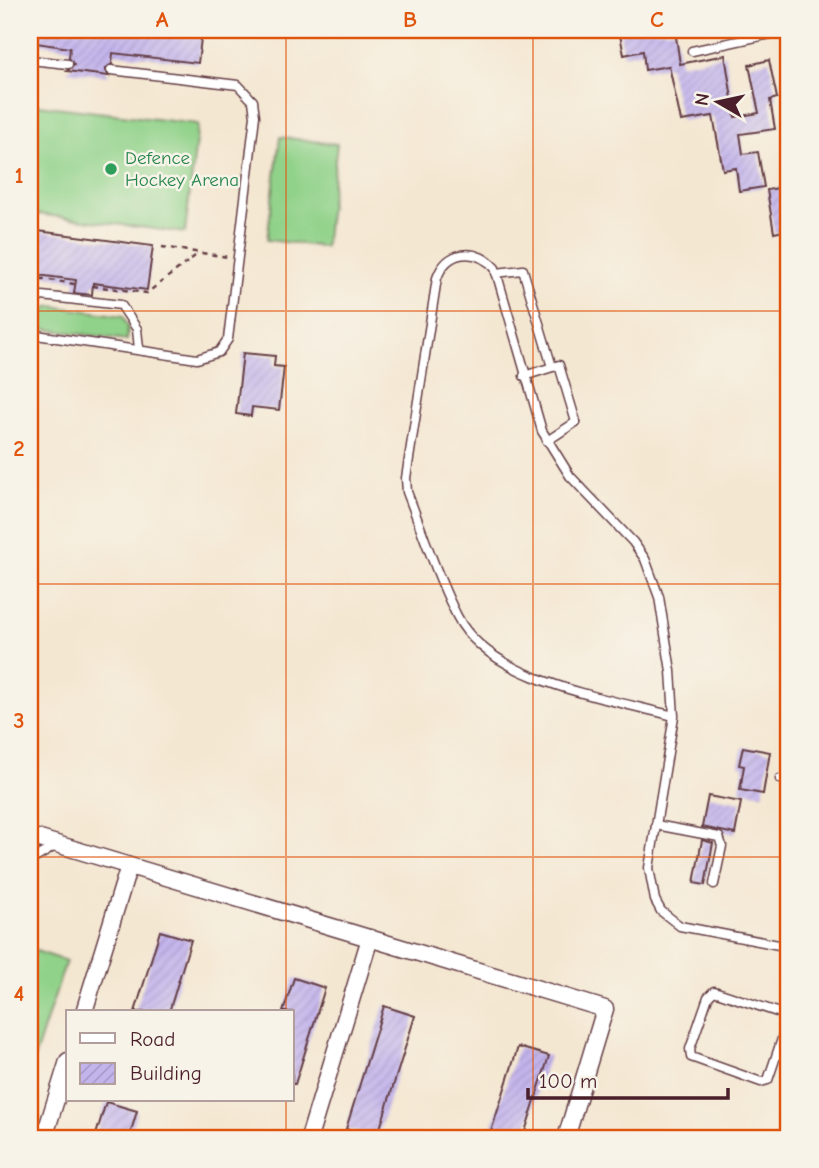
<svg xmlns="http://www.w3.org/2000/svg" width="819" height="1168" viewBox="0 0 819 1168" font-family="'Comic Neue',sans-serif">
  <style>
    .grass { fill: #90d289; stroke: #6d785a; stroke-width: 2 }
    .building { fill: url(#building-hatch) }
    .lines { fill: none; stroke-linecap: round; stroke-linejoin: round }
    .service-casing { stroke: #643d44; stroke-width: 11 }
    .minor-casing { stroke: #643d44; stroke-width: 19 }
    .path { stroke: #643d44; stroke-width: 2.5; stroke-dasharray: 5 5; stroke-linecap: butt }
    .service { stroke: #fff; stroke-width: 8 }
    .minor { stroke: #fff; stroke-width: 16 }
    .grid { fill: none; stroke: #e0560e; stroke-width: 2; stroke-opacity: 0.55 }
    .leisure-dot { fill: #2e9e5b; stroke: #f7f3e8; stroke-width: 2.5 }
    .labels { text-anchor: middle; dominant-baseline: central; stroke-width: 5; stroke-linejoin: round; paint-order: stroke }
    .leisure-label { font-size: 19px; fill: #27864d; stroke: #f7f3e8; text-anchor: start }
    .neatline { fill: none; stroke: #e0560e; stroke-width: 2.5 }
    .grid-label { font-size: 23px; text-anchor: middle; font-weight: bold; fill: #e0560e }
  </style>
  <defs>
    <pattern id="building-hatch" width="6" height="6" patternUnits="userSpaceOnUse" patternTransform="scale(1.75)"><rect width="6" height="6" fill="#c3b4ec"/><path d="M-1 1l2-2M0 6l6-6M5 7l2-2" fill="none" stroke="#a99acb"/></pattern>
  </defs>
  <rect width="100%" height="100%" fill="#f7f3e8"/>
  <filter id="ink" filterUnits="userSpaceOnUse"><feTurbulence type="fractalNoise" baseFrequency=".0143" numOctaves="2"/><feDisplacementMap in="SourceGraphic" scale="14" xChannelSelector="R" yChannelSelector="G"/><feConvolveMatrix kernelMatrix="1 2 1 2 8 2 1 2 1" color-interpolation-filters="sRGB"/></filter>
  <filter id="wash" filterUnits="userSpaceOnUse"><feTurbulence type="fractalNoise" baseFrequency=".00686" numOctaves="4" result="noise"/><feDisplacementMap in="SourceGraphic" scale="28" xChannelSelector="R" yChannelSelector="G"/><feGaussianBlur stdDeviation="1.57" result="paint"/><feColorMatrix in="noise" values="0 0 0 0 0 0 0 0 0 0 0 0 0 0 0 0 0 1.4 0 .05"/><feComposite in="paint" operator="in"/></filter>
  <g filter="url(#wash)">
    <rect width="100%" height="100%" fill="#f4e7d2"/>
    <g class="grass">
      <polygon points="30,104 198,124 185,233 30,213"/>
      <polygon points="280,137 337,144 325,247 267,240"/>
      <polygon points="51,306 123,316 128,327 127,340 36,328 39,312"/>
      <polygon points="30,949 66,961 33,1062 30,1061"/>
    </g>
    <g id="blocks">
      <g class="building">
        <polygon points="37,30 202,30 198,63 113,53 112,64 105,69 109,76 67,71 74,65 69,58 70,48 36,43"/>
        <polygon points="619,30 675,30 680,64 725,55 735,117 759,113 749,65 769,60 777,98 770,100 775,129 740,134 743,154 758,152 764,187 739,191 736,168 723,170 713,116 681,121 669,66 645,70 643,51 624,55"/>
        <polygon points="784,187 789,230 774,233 767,190"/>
        <polygon points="30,230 153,246 147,290 93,283 92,295 74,293 76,280 30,274"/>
        <polygon points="243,353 275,356 274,366 284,367 279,410 252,407 251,416 236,414"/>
        <polygon points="743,747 770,752 763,794 740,790 744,766 739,765"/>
        <polygon points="708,796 741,802 735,834 702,827"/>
        <polygon points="702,840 713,843 705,885 694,883"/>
        <polygon points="160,931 191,940 169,1012 135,1012"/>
        <polygon points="294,978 325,988 295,1084 292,1084 292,1012 283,1012"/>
        <polygon points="384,1006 415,1016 377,1138 346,1129"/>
        <polygon points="518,1047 549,1056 523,1138 489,1138"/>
        <polygon points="106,1102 137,1111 129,1138 95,1138"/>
      </g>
    </g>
  </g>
  <g filter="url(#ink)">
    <use href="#blocks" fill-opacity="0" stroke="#643d44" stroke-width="2"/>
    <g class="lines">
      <defs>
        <g id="service">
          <polyline points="692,51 789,30"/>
          <polyline points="30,60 68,64"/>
          <polyline points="496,273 523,270 552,367"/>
          <polyline points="30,303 42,296 121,305 137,329 139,349"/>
          <polyline points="30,334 197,359 219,352 228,339 255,116 253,101 238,85 111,70"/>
          <polyline points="524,376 559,365 576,422 547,441"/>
          <path d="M674,716C608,698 490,682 457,616C437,577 423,533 407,492L406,478L437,278C447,250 475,247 495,268L542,431L570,476L633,542L645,559L659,597L671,671L674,716L649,868L655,900L661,911L680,926L789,947"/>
          <polyline points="780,779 789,781"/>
          <polyline points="656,825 719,837 722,846 714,884"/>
          <polyline points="30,861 50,849 52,843"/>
          <polygon points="714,991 786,1015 787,1024 768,1080 761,1082 691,1057 690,1049 708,997"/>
        </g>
        <g id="minor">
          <polyline points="30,836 605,1009 566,1138"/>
          <polyline points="84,1012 129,866"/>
          <polyline points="44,1138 68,1061"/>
          <polyline points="309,1138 370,938"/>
        </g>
      </defs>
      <use href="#service" class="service-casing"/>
      <use href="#minor" class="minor-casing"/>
      <g class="path">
        <polyline points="162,247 228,257"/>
        <polyline points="30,277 75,284"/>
        <polyline points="93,286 147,293 199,253"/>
      </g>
      <use href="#service" class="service"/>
      <use href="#minor" class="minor"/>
    </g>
  </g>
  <path class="grid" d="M286,30V1012M533,30V1138M30,311H789M30,584H789M30,857H789M286,1100V1138"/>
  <circle class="leisure-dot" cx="111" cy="169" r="7"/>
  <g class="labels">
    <g class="leisure-label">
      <text x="125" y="158">Defence<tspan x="125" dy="22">Hockey Arena</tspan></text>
    </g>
  </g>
  <rect width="819" height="1168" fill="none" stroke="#f7f3e8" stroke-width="77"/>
  <rect x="66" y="1010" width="228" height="91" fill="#f7f3e8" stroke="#b29e9c" stroke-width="2"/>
  <rect x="80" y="1033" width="35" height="10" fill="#ffffff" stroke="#b29e9c" stroke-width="2"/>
  <text x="130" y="1046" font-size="21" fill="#4a1f2b">Road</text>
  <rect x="80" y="1063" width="35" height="21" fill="url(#building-hatch)" stroke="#b29e9c" stroke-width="2"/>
  <text x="130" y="1080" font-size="21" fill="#4a1f2b">Building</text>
  <g transform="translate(718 102) rotate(279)" stroke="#f7f3e8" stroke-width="5" paint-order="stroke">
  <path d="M0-5L12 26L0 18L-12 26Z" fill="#4a1f2b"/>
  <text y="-10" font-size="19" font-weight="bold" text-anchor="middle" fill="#4a1f2b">N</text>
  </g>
  <path d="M528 1088v10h200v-10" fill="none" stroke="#4a1f2b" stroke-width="3.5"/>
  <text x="539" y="1088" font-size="21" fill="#4a1f2b" stroke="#f7f3e8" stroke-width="5" paint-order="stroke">100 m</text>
  <rect x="38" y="38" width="742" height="1092" class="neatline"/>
  <g class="grid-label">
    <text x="162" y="27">A</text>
    <text x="410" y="27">B</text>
    <text x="657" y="27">C</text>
    <text x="19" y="183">1</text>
    <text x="19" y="456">2</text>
    <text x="19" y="728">3</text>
    <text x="19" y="1001">4</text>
  </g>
</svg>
